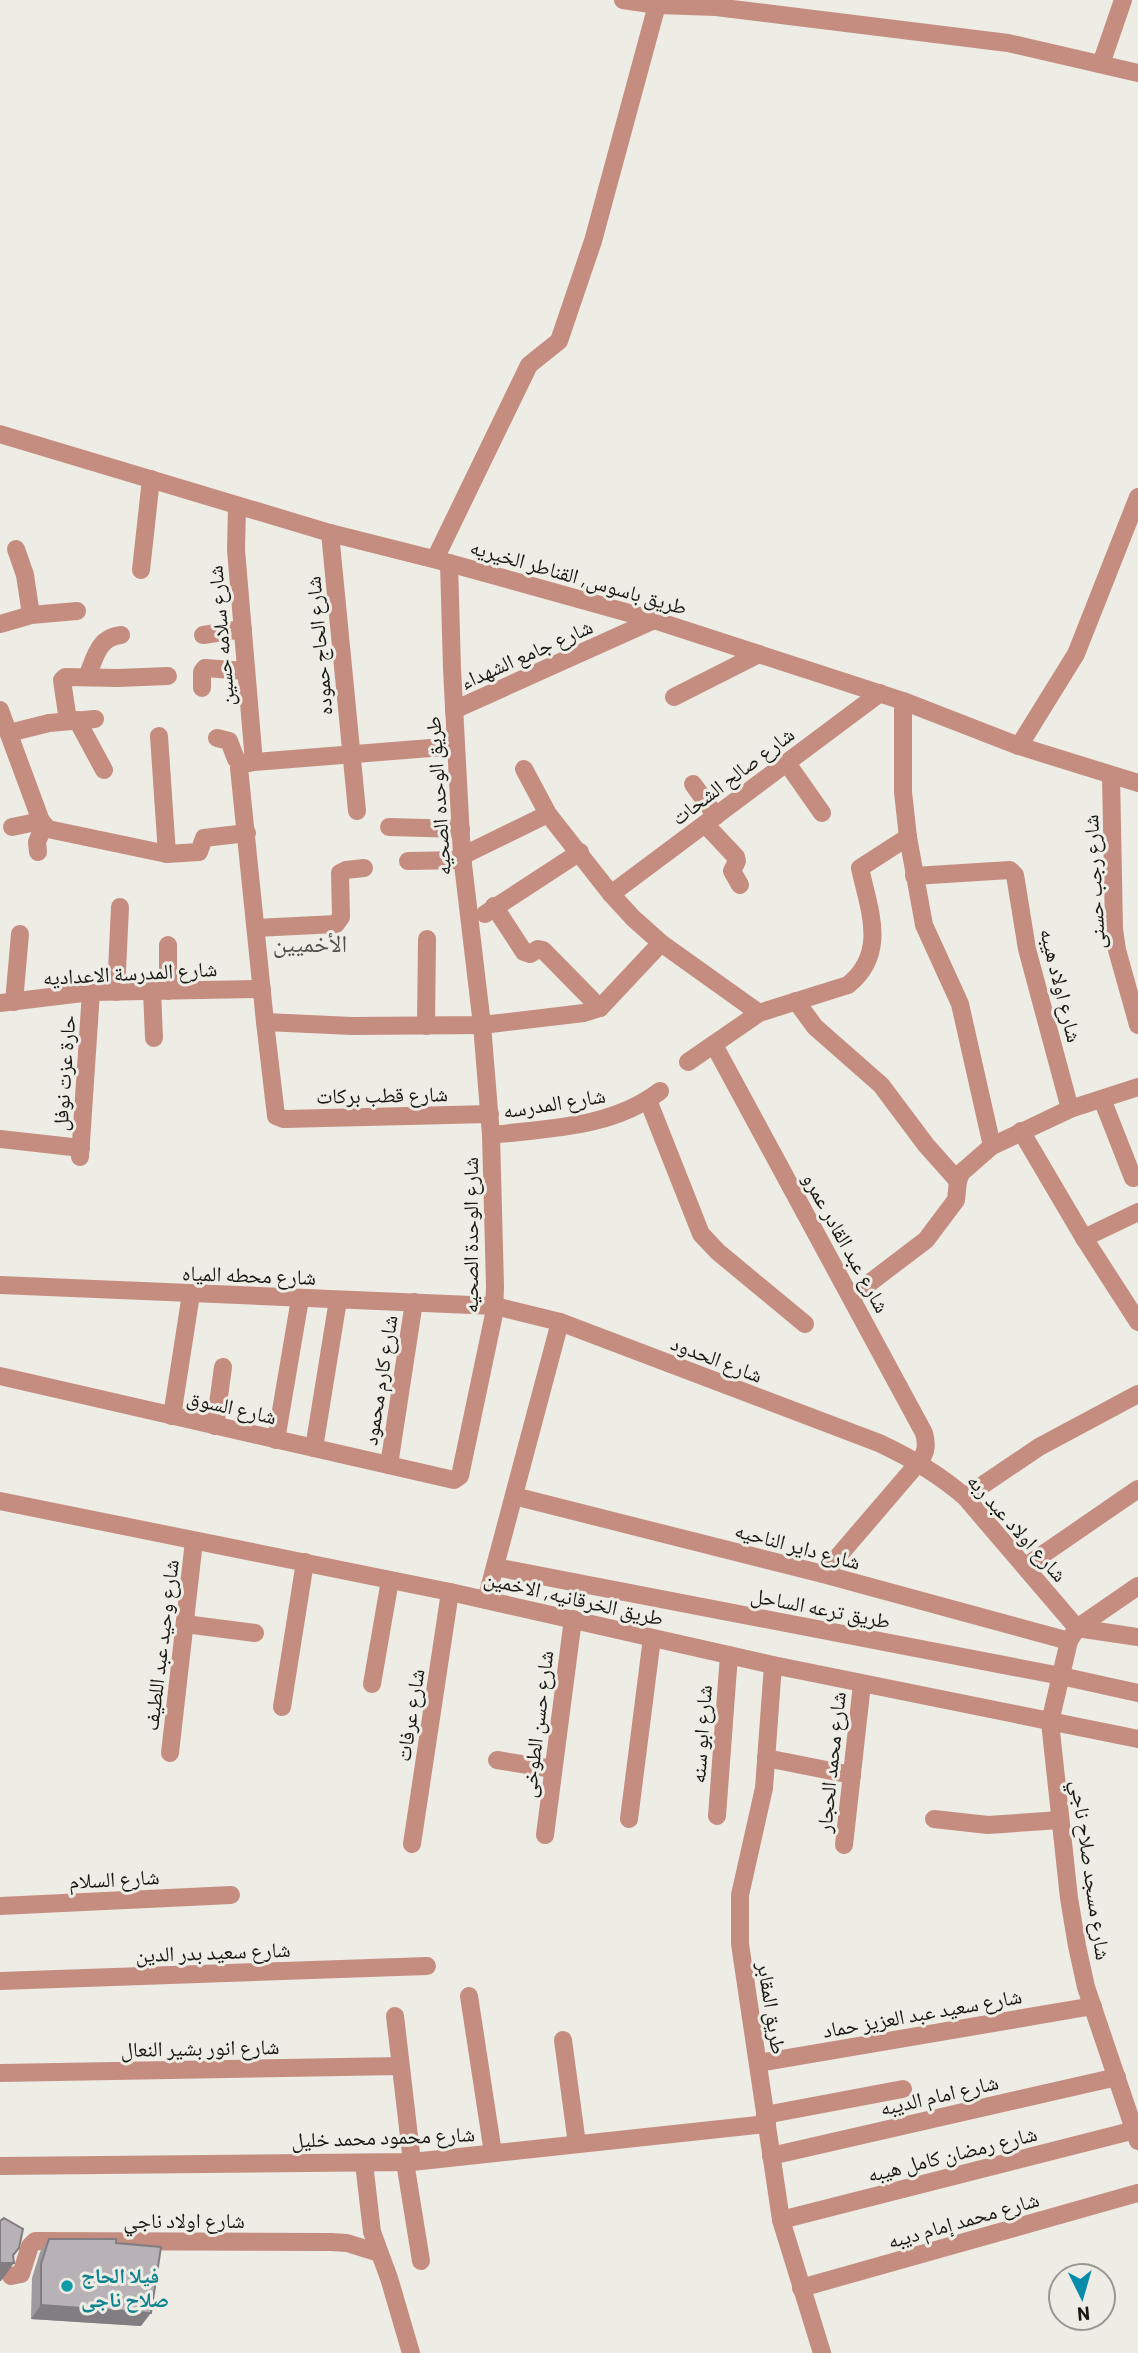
<svg xmlns="http://www.w3.org/2000/svg" width="1138" height="2353" viewBox="0 0 1138 2353" font-family="Barlow,'Noto Naskh Arabic',sans-serif">
  <style>
    .lines { fill: none; stroke-linecap: round; stroke-linejoin: round }
    .minor { stroke: #c58d80; stroke-width: 18 }
    .tertiary { stroke: #c58d80; stroke-width: 18 }
    .wall { fill: #9e999d }
    .shaded-wall { fill: #817d80 }
    .building { fill: #b8b2b7; stroke: #817d80; stroke-width: 2 }
    .culture-dot { fill: #0f9aa8; stroke: #edece5; stroke-width: 2.5 }
    .labels { text-anchor: middle; dominant-baseline: central; stroke-width: 6; stroke-linejoin: round; paint-order: stroke }
    .street-label { font-size: 21px; fill: #181815; stroke: #edece5 }
    .culture-label { font-size: 21px; font-weight: bold; fill: #0d838f; stroke: #edece5; text-anchor: start }
    .quarter-label { font-size: 24px; fill: #51504a; stroke: #edece5 }
  </style>
  <rect width="100%" height="100%" fill="#edece5"/>
  <g class="lines">
    <g class="minor">
      <polyline points="623,0 657,5 716,7 1008,43 1138,73"/>
      <polyline points="1101,64 1123,0"/>
      <polyline points="237,506 236,550 254,762"/>
      <polyline points="330,533 357,811"/>
      <polyline points="16,549 25,575 31,615"/>
      <polyline points="435,559 529,365 559,341 593,241 657,5"/>
      <polyline points="141,570 151,479"/>
      <polyline points="0,624 31,615 77,611"/>
      <polyline points="203,635 243,629"/>
      <path d="M87,677C95,658 98,637 121,635"/>
      <polyline points="202,688 202,672 205,668 246,671"/>
      <polyline points="674,697 759,654"/>
      <polyline points="903,701 903,792 908,837 924,925 960,1004 992,1146"/>
      <polyline points="0,710 41,821 48,829 167,854 199,852 204,838 247,833"/>
      <polyline points="454,710 654,620"/>
      <polyline points="77,720 104,770"/>
      <polyline points="68,721 62,680 65,677 118,678 168,676"/>
      <polyline points="9,733 49,723 95,719"/>
      <polyline points="159,736 167,854"/>
      <polyline points="217,738 229,741 236,759 243,764"/>
      <polyline points="456,746 254,762 240,765 239,768 265,1022 276,1116 284,1119 490,1114"/>
      <polyline points="1019,746 1076,654 1138,497"/>
      <polyline points="787,763 822,813"/>
      <polyline points="524,769 548,814 611,894 633,918 661,943 759,1013"/>
      <polyline points="1111,776 1114,929 1117,950 1138,1025"/>
      <polyline points="693,784 716,816"/>
      <polyline points="705,824 736,857 737,861 732,871 740,885"/>
      <polyline points="12,827 41,821"/>
      <polyline points="389,827 461,829"/>
      <polyline points="38,852 37,842 44,825"/>
      <polyline points="462,856 548,814"/>
      <polyline points="408,861 463,860"/>
      <polyline points="914,876 1010,870 1015,875 1027,949 1070,1109"/>
      <polyline points="611,894 880,693"/>
      <polyline points="494,906 524,952 530,954 538,949 543,950 600,1008"/>
      <polyline points="485,914 580,852"/>
      <polyline points="256,928 336,924 341,917 340,873 346,870 364,868"/>
      <polyline points="168,945 168,991"/>
      <polyline points="152,991 154,1038"/>
      <polyline points="116,992 120,907"/>
      <polyline points="796,1001 815,1027 881,1085 926,1145 958,1181"/>
      <polyline points="14,1002 20,934"/>
      <polyline points="0,1003 91,992 262,989"/>
      <polyline points="265,1022 352,1026 482,1025 584,1013 600,1008 661,943"/>
      <polyline points="426,1026 427,939"/>
      <path d="M714,1045L924,1433C927,1444 927,1452 919,1462L823,1574"/>
      <path d="M688,1062L759,1013L848,985C888,953 869,910 860,868L908,837"/>
      <polyline points="1102,1099 1133,1178"/>
      <polyline points="648,1100 701,1234 718,1252 805,1324"/>
      <polyline points="1021,1131 1084,1238 1138,1322"/>
      <path d="M491,1135C549,1128 612,1128 660,1091"/>
      <polyline points="0,1139 81,1148"/>
      <polyline points="80,1157 91,992"/>
      <polyline points="1084,1238 1138,1212"/>
      <path d="M0,1285L495,1306L560,1322L879,1443C911,1458 939,1474 965,1497L1077,1628"/>
      <polyline points="851,1297 926,1240 956,1200 958,1181 961,1173 992,1146 1070,1109 1138,1087"/>
      <polyline points="0,1376 454,1480 460,1476 494,1314 495,1286 491,1135 482,1025 462,856 452,669 449,563"/>
      <polyline points="172,1416 191,1294"/>
      <polyline points="215,1426 223,1367"/>
      <polyline points="276,1440 300,1299"/>
      <polyline points="314,1448 338,1300"/>
      <polyline points="389,1465 414,1302"/>
      <polyline points="514,1496 823,1574 1069,1641"/>
      <polyline points="965,1497 1039,1447 1138,1394"/>
      <polyline points="0,1501 450,1592 773,1665 1138,1739"/>
      <polyline points="1026,1566 1138,1489"/>
      <polyline points="495,1567 1061,1676 1138,1693"/>
      <polyline points="1138,1586 1077,1628 1069,1641 1050,1722 1069,1898 1077,1946 1086,1987 1138,2141"/>
      <polyline points="486,1600 560,1322"/>
      <polyline points="185,1624 255,1633"/>
      <polyline points="1077,1628 1138,1637"/>
      <polyline points="773,1665 764,1788 740,1895 740,1944 781,2220 822,2353"/>
      <polyline points="372,1684 390,1580"/>
      <polyline points="282,1707 305,1562"/>
      <polyline points="170,1753 194,1541"/>
      <polyline points="766,1758 852,1775"/>
      <polyline points="497,1760 553,1769"/>
      <polyline points="717,1816 729,1655"/>
      <polyline points="629,1819 652,1638"/>
      <polyline points="934,1819 988,1825 1060,1820"/>
      <polyline points="545,1835 573,1619"/>
      <polyline points="412,1844 450,1592"/>
      <polyline points="844,1845 862,1684"/>
      <polyline points="0,1906 231,1895"/>
      <polyline points="0,1981 427,1966"/>
      <polyline points="469,1996 493,2153"/>
      <polyline points="395,2016 412,2162"/>
      <polyline points="563,2040 577,2144"/>
      <polyline points="759,2063 1093,2006"/>
      <polyline points="0,2073 400,2066"/>
      <polyline points="765,2115 903,2089"/>
      <polyline points="771,2156 1117,2077"/>
      <polyline points="405,2162 421,2261"/>
      <polyline points="364,2163 372,2232 389,2278 411,2353"/>
      <polyline points="0,2166 412,2162 767,2124"/>
      <polyline points="781,2220 1135,2130"/>
      <polyline points="11,2276 21,2274 30,2246 35,2241 331,2242 347,2243 379,2253"/>
      <polyline points="801,2288 1138,2193"/>
    </g>
    <polyline class="tertiary" points="0,434 330,533 449,563 654,620 903,701 1019,746 1138,783"/>
  </g>
  <polygon class="wall" points="49,2239 141,2326 31,2319 32,2278 40,2252"/>
  <g class="shaded-wall">
    <polygon points="19,2248 9,2263 14,2263 1,2281 0,2281 0,2263 13,2255"/>
    <polygon points="41,2305 151,2313 141,2326 31,2319"/>
  </g>
  <g class="building">
    <polygon points="4,2218 23,2229 19,2248 13,2255 14,2263 0,2263 0,2221"/>
    <polygon points="49,2239 116,2239 116,2243 161,2247 151,2313 41,2305 41,2264"/>
  </g>
  <circle class="culture-dot" cx="67" cy="2286" r="7"/>
  <g class="labels">
    <g class="street-label">
      <text transform="translate(579 576) rotate(16)">طريق باسوس, القناطر الخيريه</text>
      <text transform="translate(220 636) rotate(-95)">شارع سلامه حسين</text>
      <text transform="translate(318 646) rotate(-95)">شارع الحاج حموده</text>
      <text transform="translate(526 653) rotate(-24)">شارع جامع الشهداء</text>
      <text transform="translate(732 775) rotate(-37)">شارع صالح الشحات</text>
      <text transform="translate(437 796) rotate(-94)">طريق الوحده الصحيه</text>
      <text transform="translate(1093 882) rotate(-93)">شارع رجب حسنى</text>
      <text transform="translate(130 972) rotate(-3)">شارع المدرسة الاعداديه</text>
      <text transform="translate(1062 985) rotate(76)">شارع اولاد هيبه</text>
      <text transform="translate(63 1073) rotate(-86)">حارة عزت نوفل</text>
      <text transform="translate(382 1094) rotate(-1)">شارع قطب بركات</text>
      <text transform="translate(554 1102) rotate(-9)">شارع المدرسه</text>
      <text transform="translate(469 1235) rotate(-90)">شارع الوحدة الصحيه</text>
      <text transform="translate(847 1242) rotate(61)">شارع عبد القادر عمرو</text>
      <text transform="translate(249 1274) rotate(2)">شارع محطه المياه</text>
      <text transform="translate(717 1358) rotate(21)">شارع الحدود</text>
      <text transform="translate(379 1380) rotate(-81)">شارع كارم محمود</text>
      <text transform="translate(232 1406) rotate(13)">شارع السوق</text>
      <text transform="translate(1018 1527) rotate(48)">شارع اولاد عبد ربه</text>
      <text transform="translate(798 1545) rotate(15)">شارع داير الناحيه</text>
      <text transform="translate(574 1597) rotate(13)">طريق الخرقانيه, الاخمين</text>
      <text transform="translate(821 1607) rotate(11)">طريق ترعه الساحل</text>
      <text transform="translate(160 1645) rotate(-83)">شارع وحيد عبد اللطيف</text>
      <text transform="translate(409 1715) rotate(-81)">شارع عرفات</text>
      <text transform="translate(536 1724) rotate(-83)">شارع حسن الطوخى</text>
      <text transform="translate(700 1734) rotate(-86)">شارع ابو سنه</text>
      <text transform="translate(830 1762) rotate(-84)">شارع محمد الحجار</text>
      <text transform="translate(1092 1870) rotate(82)">شارع مسجد صلاح ناجي</text>
      <text transform="translate(114 1878) rotate(-3)">شارع السلام</text>
      <text transform="translate(213 1951) rotate(-2)">شارع سعيد بدر الدين</text>
      <text transform="translate(773 2008) rotate(81)">طريق المقابر</text>
      <text transform="translate(922 2012) rotate(-10)">شارع سعيد عبد العزيز حماد</text>
      <text transform="translate(200 2047) rotate(-1)">شارع انور بشير النعال</text>
      <text transform="translate(939 2094) rotate(-13)">شارع امام الديبه</text>
      <text transform="translate(383 2136) rotate(-2)">شارع محمود محمد خليل</text>
      <text transform="translate(952 2153) rotate(-14)">شارع رمضان كامل هيبه</text>
      <text x="184" y="2219">شارع اولاد ناجي</text>
      <text transform="translate(963 2219) rotate(-16)">شارع محمد إمام ديبه</text>
    </g>
    <g class="culture-label">
      <text x="81" y="2274">فيلا الحاج<tspan x="81" dy="24">صلاح ناجى</tspan></text>
    </g>
    <g class="quarter-label">
      <text x="310" y="942">الأخميين</text>
    </g>
  </g>
  <g transform="translate(1082 2297) rotate(175)"><circle r="33" fill="#edece5" stroke="#989792" stroke-width="2"/>
  <path d="M0-5L12 26L0 18L-12 26Z" fill="#068bab"/>
  <text y="-10" font-size="19" font-weight="bold" text-anchor="middle" fill="#181815">N</text>
  </g>
</svg>
